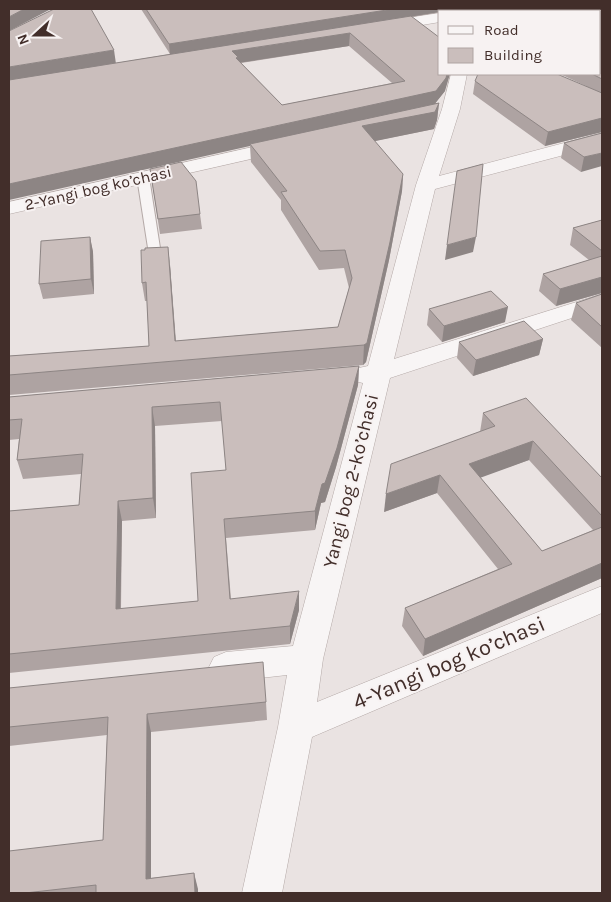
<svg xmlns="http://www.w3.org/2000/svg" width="611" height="902" viewBox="0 0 611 902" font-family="Karla,sans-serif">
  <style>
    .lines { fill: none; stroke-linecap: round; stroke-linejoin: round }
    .service-casing { stroke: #b4a9a7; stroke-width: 2 }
    .minor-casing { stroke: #b4a9a7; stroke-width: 1 }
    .service { fill: #f8f5f5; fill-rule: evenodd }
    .minor { fill: #f8f5f5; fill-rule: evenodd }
    .wall { fill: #aea3a2; fill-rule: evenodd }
    .shaded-wall { fill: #8d8584 }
    .building { fill: #cabebc; stroke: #8d8584; fill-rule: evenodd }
    .labels { text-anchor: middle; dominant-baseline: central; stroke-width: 4; stroke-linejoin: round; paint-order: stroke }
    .far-street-label { font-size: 16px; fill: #422e2a; stroke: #f7f2f2 }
    .street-label { font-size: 19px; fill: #422e2a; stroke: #f7f2f2 }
    .near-street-label { font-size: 22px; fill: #422e2a; stroke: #f7f2f2 }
  </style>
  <rect width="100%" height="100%" fill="#eae3e2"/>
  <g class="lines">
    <defs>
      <polygon id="service" points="143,174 149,177 160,248 154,252 148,248 137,177"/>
      <g id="minor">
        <polygon points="466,9 480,9 479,11 465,11"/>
        <polygon points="440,13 440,22 380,32 375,30 372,27 375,24 380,22"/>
        <polygon points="451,74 467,74 460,109 439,176 602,133 602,145 435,189 394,359 602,294 602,308 390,378 323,659 317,702 602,586 602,613 312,737 282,893 242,893 278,727 287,675 226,682 214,677 209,667 214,657 226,652 293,646 363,383 354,381 350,375 354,369 368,366 416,185 442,109"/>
        <polygon points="288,139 295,141 297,145 295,149 9,214 9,202"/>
      </g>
    </defs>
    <use href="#service" class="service-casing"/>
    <use href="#minor" class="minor-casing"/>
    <use href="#service" class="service"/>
    <use href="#minor" class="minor"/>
  </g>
  <g class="wall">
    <path d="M141,9H462L446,11H440V12L412,17L445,91L435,103H439L437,120L434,129L374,141L403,174L402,191L389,260L366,362L363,365L9,395V356L149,346L147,301H145L142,283L170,265L176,341L338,327L349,288L344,268L319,270L281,210V200L251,162L250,146L116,63L170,54ZM349,46L392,83L282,105L241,63Z"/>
    <polygon points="602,9 602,132 545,146 473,94 475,81 586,86 560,74 600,74"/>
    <polygon points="602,133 581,172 561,158 564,143"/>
    <polygon points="150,169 200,214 202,229 160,234"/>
    <polygon points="602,220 602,293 556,306 539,291 543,274 589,260 570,245 573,228"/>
    <polygon points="90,237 93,252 94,294 43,299 39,284"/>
    <polygon points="602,294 602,348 571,320 576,303"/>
    <polygon points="429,309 505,322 442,342 427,325"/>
    <polygon points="543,339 539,355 473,376 457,358 459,342"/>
    <path d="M359,366L358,385L336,467L325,502L321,503L315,530L226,538L231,599L299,610L290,644L9,673V511L79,505L81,474L23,479L17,460L19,439L9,440V397ZM222,421L226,470L198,601L121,609L122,521L156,518L155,426Z"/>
    <path d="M483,413L602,478V578L423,656L402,626L405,608L498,569L437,493L384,512L480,432ZM529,460L593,530L542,551L480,477Z"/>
    <polygon points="9,688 266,702 267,720 151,732 151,878 194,873 198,893 9,893 103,840 107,735 9,746"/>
  </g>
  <g class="shaded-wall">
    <polygon points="24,9 51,9 9,31 9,17"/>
    <polygon points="393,9 462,9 446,11 440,11 440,12 170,55 169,44"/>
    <polygon points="350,33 349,46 238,63 232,51"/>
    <polygon points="114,50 116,64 9,81 9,67"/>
    <polygon points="447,74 450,74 445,91 434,105 250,144 250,146 9,200 9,184"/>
    <polygon points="439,103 437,120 434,129 361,144 362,126"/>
    <polygon points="602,118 602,132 545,146 548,132"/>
    <polygon points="602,153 602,166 581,172 584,157"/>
    <polygon points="403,174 402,191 389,260 366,362 363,365 364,345"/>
    <polygon points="90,237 93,252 94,294 91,279"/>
    <polygon points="476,237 473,252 445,260 447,245"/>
    <polygon points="168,247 170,265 177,360 175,341"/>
    <polygon points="602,277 602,293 556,306 560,289"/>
    <polygon points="508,307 505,322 442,342 444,326"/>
    <polygon points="543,339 539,355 473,376 476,360"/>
    <polygon points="359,366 358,385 336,467 325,502 321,503 315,530 315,511 322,484"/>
    <polygon points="152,407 155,426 156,518 153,498"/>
    <polygon points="533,441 529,460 466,483 469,464"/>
    <polygon points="440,475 437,493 384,512 386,494"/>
    <polygon points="118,501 122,521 120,628 116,609"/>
    <polygon points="602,563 602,578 423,656 425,639"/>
    <polygon points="299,591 299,610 290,644 290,626"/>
    <polygon points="147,714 151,732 151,893 146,879"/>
    <polygon points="194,873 198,889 198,893 195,893"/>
  </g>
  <g class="building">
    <polygon points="9,9 24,9 9,17"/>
    <polygon points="54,9 91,9 114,50 9,67 9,31"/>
    <polygon points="146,9 393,9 169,44"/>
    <polygon points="509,9 602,9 602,79 592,74 600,74 600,11 501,11"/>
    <path d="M411,16L440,38V74H447L446,78L436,91L9,184V80ZM350,33L405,81L282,105L236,58L238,57L232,51Z"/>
    <polygon points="478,74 557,74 602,93 602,118 548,132 475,81"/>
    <polygon points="439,103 435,112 362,126 403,174 390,242 367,343 364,345 9,375 9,356 149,346 146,282 142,283 141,250 145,250 145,248 168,247 175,341 338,327 352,278 345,250 320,251 281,192 287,191 250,144"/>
    <polygon points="602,133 602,153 584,157 564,143"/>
    <polygon points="181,162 196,181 200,214 158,219 150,169"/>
    <polygon points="483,164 476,237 447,245 457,171"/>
    <polygon points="602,220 602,251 573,228"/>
    <polygon points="90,237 91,279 39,284 41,241"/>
    <polygon points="602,256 602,277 560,289 543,274"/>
    <polygon points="491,291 508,307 444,326 429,309"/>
    <polygon points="602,294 602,327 576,303"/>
    <polygon points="524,321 543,339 476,360 459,342"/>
    <path d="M359,366L337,448L325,483L322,484L315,511L224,519L230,599L299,591L290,626L9,654V511L79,505L83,454L17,460L22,419L9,420V397ZM220,402L226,470L191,473L198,601L116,609L118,501L153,498L152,407Z"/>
    <polygon points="526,398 602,478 602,516 533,441 469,464 542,551 602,527 602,563 425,639 405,608 512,564 440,475 386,494 391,464 495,426 483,413"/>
    <polygon points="263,662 266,702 147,714 146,879 194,873 195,893 96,893 96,885 25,893 9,893 9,851 103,840 108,717 9,727 9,688"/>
  </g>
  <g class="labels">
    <g class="far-street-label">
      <text transform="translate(98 188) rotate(-13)">2-Yangi bog koʼchasi</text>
    </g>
    <g class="street-label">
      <text transform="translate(351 481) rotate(-76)">Yangi bog 2-koʼchasi</text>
    </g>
    <g class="near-street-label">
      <text transform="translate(449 663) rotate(-23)">4-Yangi bog koʼchasi</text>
    </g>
  </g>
  <rect width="611" height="902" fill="none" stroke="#422e2a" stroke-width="20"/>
  <rect x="438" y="10" width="162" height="65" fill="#f7f2f2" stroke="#afa4a2"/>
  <rect x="448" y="26" width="25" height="8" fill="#f8f5f5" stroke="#afa4a2"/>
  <text x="484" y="35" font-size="15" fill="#422e2a">Road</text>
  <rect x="448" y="48" width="25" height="15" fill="#cabebc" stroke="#afa4a2"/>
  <text x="484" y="60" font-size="15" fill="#422e2a">Building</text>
  <g transform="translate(35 35) rotate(249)" stroke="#f7f2f2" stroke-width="4" paint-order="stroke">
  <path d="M0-4L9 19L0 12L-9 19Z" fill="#422e2a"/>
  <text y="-8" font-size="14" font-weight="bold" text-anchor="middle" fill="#422e2a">N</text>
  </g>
</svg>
